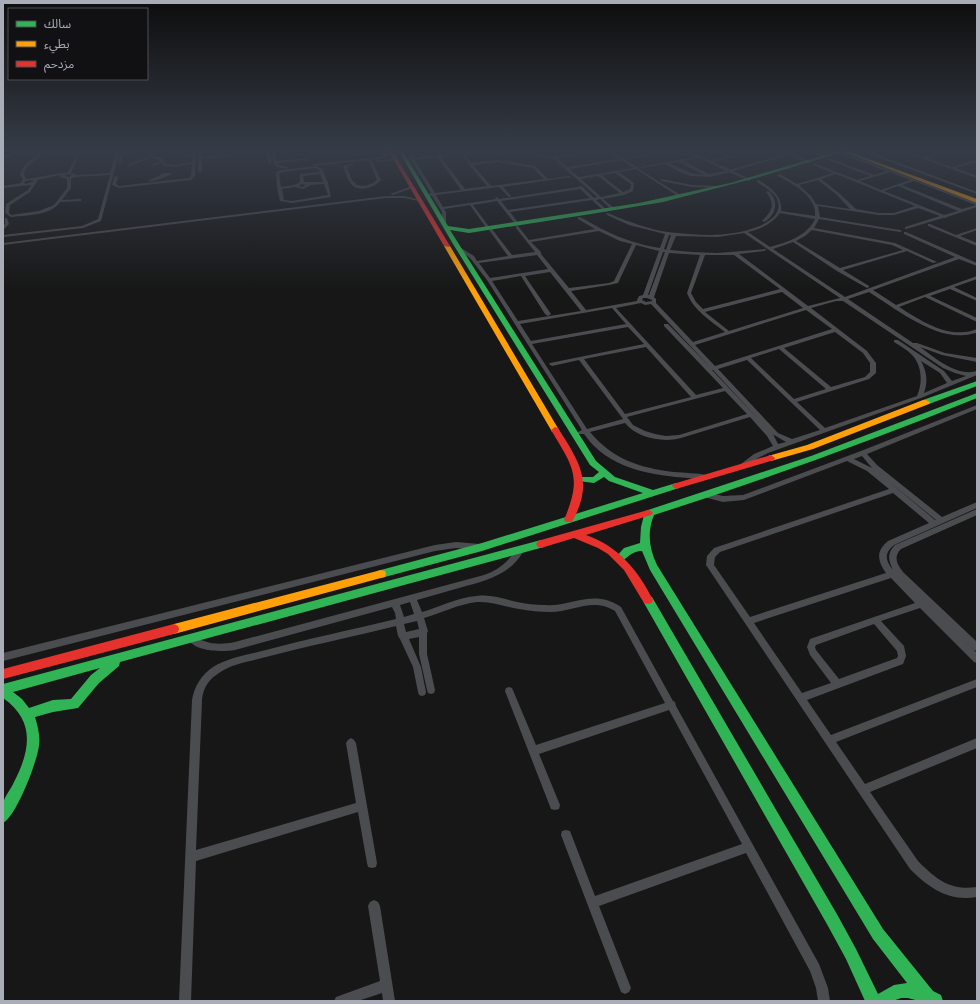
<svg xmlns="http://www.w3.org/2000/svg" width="980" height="1004" viewBox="0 0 980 1004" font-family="Helvetica,'Noto Sans Arabic',sans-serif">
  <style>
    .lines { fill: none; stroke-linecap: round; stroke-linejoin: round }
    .street { fill: #4b4c50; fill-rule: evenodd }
    .fast { fill: #30b455; fill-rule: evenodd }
    .slow { fill: #ff9f0a; fill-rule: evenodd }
    .jam { fill: #e5322d; fill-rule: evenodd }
  </style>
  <rect width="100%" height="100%" fill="#171717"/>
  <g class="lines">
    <g class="street">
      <path d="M116,150H120L101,221L83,228L3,237V235L82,226L98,219L110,175L75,177L71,179V188L62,200L80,199H81V201L60,202C50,216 27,215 11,217L5,213L6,204L28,190L31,185L3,188V186L21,183V181L23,180L20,174C23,164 31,160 39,154H17L3,158V156L17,152H41L42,155C35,161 27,165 24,174L26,179L68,172L77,155L49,154L50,152H73L80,153L71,173L78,175L110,173ZM67,174L72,175L69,177L64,176ZM60,175V177L67,179V188L54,205L39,211L11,215L9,213L10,205L30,192L38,180ZM30,180L34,181L25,184L24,182Z"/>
      <polygon points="129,150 133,150 123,155 121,163 118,164 120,153"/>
      <polygon points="193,150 196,150 195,176 191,180 119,188 112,185 114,177 116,176 118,177 116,184 119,186 189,178 191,176 192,164 175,167 164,166 162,163 153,166 152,164 161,161 149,157 151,156 163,158 166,164 175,165 192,162 192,155 183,157 181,156 192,153"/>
      <polygon points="198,150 202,150 202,157 268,150 272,163 270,164 268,163 266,152 202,159 202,171 200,172 198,171"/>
      <polygon points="271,150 274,150 277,161 308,158 310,159 278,163 279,165 288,167 287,169 277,167 273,162"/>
      <path d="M380,150H384L386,156L382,159L371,160L381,180C374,188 359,193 351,184C347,179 345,172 343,166L353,163V165L347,167L352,180L357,185C365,187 371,185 377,180L369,161L370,160L315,166L322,168L328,183L331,197L292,203L280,201L277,188L276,172L282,170L315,166L313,165L315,164L380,157L383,155L382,152L353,155L351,154ZM315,168L318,169L320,172L300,174V182L294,185L281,187L279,174L283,172ZM320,174L323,182H304L303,176ZM302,184L306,185L302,187L299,186ZM324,184L328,195L292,201L284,200L282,189L295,187L303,189L311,185Z"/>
      <path d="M406,150H408L414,158L484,150L507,152L508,154L492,153L488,151L464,154L471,163L498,160L530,165L535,166L548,179L569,176L571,177L503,187L511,196L509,197L499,187L436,195L443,207L496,199L495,198L497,197L499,199L578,187L580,186L583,187L594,198L597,197L554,159L502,151L501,150L551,157L610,150L623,158H625V160L637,167H639V169L682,196L679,197L636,169L619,172L634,183L633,191L624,195L603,199L614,208V210H612L600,199L596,200L607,210V212H605L592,200L510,212L519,224L517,225H516L497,201L473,205L490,228L489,229H487L470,205L444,209L446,212V223L444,224L442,223V212L432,196H428L426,195L431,193L411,160L406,161L404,160L410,158ZM607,151L619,159L567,167L557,158ZM462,154L469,165L487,186L465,189L441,157ZM437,157L438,158L461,190L435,193L415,160ZM622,160L633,168L579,177L569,169ZM498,162L533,168L544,179L491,186L473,165ZM615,173L631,184L630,189L623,192L601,175ZM598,176L620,193L601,197L581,179ZM580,189L590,198L508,210L501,201Z"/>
      <polygon points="675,150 681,150 628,159 626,158"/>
      <path d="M683,150H687L713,162V160L759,150V151L713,162L732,170V169L786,154L778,151V150C786,150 804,158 812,162L809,163L789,155L733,171L750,179V181H749L729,172L710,177L690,176L682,173L665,164L642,168L640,167L696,157ZM700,158L726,171L709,174L683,161ZM679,162L704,175L691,173L669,163Z"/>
      <polygon points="806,150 810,150 827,157 824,158"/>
      <path d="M833,150H836L977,203V207L947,217L946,218H943L906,229H905V227L940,216L918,208L894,215H879L818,206L820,217L900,230L902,231L900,232L819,219L814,228L895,243L937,262L933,263L907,251L843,270L869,286V287L867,288L837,271L793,242L773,249L845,297L955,257L904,234V232H906L977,263V266L959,259L873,290L896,305L977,276V279L954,287L977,298V301L950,289L930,296L977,318V322L925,297L899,307C918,319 942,335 965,332C969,332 973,330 977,329V333C973,333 969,335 965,335C934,339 894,308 869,292L848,299L913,343H917L945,353L977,358V362L942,355L920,347C935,358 957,377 977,371V375L921,398L768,453L758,458L743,468L740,466L741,464L754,454L773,446L767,436L750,417L681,438C663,443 637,438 625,423L590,432C612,459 640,468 674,472C685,473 697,473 707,475L708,477L707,479H705C667,477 623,474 594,446C590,442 587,438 584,434H578L577,433L578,432L582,430L487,280L470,258L457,249L461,248L474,256L477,261L508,256L489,230L491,229H492L512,255L535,252L516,228V226H518L529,240L595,229L578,219V217H579C588,220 595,226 604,230C622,239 640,245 660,248L665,234L629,225L607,215L606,214L608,213C616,216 623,220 631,222C646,228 662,232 678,233C697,235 716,236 734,233C749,231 789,220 776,197C771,191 763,186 757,182V180H758C770,186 783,196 781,211L815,216C815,213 815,209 814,207C809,192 791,183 778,176V174H780L797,184L833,173L813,165L814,163L857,180L870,176L828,160L829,158L874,175L886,171L833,151ZM890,172L910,180L881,190L860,181ZM836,174L915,206L894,213H879L856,209L839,193L821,179ZM818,180L837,195L850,209L816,204L811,196L799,185ZM914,181L976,205L962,209L902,185ZM898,186L958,211L944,215L884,191ZM780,213L815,219C807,236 788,242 770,247L748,232C761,229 772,224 780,213ZM812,230L892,245L903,250L840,268L796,241L805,236ZM599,231L620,241L632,244L614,281L609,283L569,288L541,254V252L531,242ZM744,233L840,298L808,306L739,254L764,251L766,250V249L717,253L692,252L670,250L676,236L718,237ZM669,235H671L666,250L664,249ZM636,245L659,251L643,295L639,296L637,300V301L586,310L571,291L609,285L618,283ZM663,252H665L649,295H648ZM669,253L700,255L687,293C693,310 711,321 725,332L693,342L656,303V299L654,297ZM537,255L548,269L490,278L479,263ZM705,255H734L780,289L703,309L696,302L691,293ZM550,272L581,311L518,321L492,281L521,276L545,314L548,316L551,314L525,276ZM782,292L803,308L729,331L705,312ZM643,298H647L652,300V301L646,302L642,300ZM836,301H843L943,368L955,373L966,376L952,381L944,371L898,340H894V342C900,346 908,350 912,355C922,365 923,383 917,396L825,428L797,402L869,379L876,373V363L867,351L811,308ZM641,303L645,305L651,304L710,367L668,324H664V326L723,388L696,395L616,308ZM612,308L626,324L531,341L520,324ZM806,310L832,329L715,366L695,345ZM628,327L644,344L550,363L549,364L552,366L579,360L623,419L587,429L532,344ZM835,332L863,353L870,363V372L865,377L831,387L784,348ZM646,347L691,397L625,414L584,359ZM779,349L826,389L794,399L751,358ZM747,360L820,430L792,439L778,433L718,369ZM921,361L940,373L947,383L924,393C928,381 927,372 921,361ZM712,370H713L759,420ZM725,391L747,414L679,435L666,436L655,434L645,431L633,425L627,417ZM773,434L774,435L786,442L778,444Z"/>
      <polygon points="858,150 862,150 869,152 884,150 884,151 873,153 977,192 977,194"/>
      <polygon points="898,150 902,150 923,157 954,150 954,151 927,158 952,167 977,160 977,162 956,168 977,176 977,178"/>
      <polygon points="147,157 150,158 130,166 127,165"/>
      <polygon points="396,158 397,160 378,162 376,161"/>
      <path d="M164,173H170L172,174C167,177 153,182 148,181Z"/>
      <polygon points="662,179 692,185 718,186 720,187 718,188 692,187 661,181 661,179"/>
      <polygon points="412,186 415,187 393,195 390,194"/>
      <path d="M768,191C780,200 776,216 764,222L762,221C772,211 776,205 766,192Z"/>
      <polygon points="386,196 404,196 421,200 419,201 404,198 386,198 3,245 3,243"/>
      <polygon points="5,218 7,218 9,224 3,230 3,226 5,224"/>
      <polygon points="928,224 930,224 956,235 977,228 977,230 960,236 977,243 977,246 928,226"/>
      <path d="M977,405V409L867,454L877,465L942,517L977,502V508L894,545C884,553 885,560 893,570C888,560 887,553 895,545L977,509V515L901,549C893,557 897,564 903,572L977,642V651L974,650L955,632L977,653V663L974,662L920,608L881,621L904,646L906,656L903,664L807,700L831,735L977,679V687L836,742L865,784L977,738V748L870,792L918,861C936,879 950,891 977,887V897C949,902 929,888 910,869L706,565L707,556L714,548L889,489L867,471L847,461L744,500L723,502L704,497L703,495L706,492L723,496L743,495L861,451ZM862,456L872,468L854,459ZM887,480L936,520H935ZM893,493L929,523L888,541C876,551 877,560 886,573L750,617L714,565L715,557L720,552ZM891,578L915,603L810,639L807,647L810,655L831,683L802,693L754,623ZM874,624L897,651L898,656L897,658L839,679L816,650L815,647L816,645Z"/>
      <polygon points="456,542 480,544 483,545 484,547 483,549 480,550 456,548 435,551 3,661 3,653 435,545"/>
      <path d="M519,549L522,550L523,552C509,576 484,581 459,588C445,592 431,596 417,600L422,612C440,607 458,597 477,596C491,594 504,599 517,602C526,604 535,605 544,605C573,607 593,588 621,607L673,701L675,702L676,706L819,964L828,988L830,1001H818L816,988L810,971L746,853L599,906L631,988L629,992L625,994L621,992L561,835L562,831L566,830L570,831L595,896L742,844L669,710L539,754L560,805L559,809L555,810L551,809L505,691L506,688L509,687L512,688L536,745L665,703L615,611C593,597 573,612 550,612C540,612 529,611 519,609C505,607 491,601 477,602C459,604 441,613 424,618L428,631L427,633V654L435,690L434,693L431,694L428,693L427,690L419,654V637L409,639L421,667L426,692L425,695L422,696L419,695L418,692L413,667L400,639L398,636L396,626C352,637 307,646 262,658C248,662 232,664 219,673C209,679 203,688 202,700L196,850L356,803L346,743L348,740L351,738L354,740L356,743L377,863L376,867L372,868L368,867L367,863L358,812L196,861L191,1001H179L192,700C194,687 201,675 213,667C227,658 246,655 262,651C306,639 351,630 396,619L395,613L392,607L235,650C222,652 195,652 188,639L189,636L192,635C196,637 200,640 204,641C214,645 225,644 235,642L484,575C493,572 501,567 507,561C511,557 514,551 519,549ZM410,602L414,614L404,617L400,605ZM417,621L419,629L406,632L404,624Z"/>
      <polygon points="374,900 378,902 380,906 395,1001 383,1001 382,993 358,1001 334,1001 336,997 380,981 368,906 370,902"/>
    </g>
    <g class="fast">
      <polygon points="398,150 402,150 448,226 469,229 639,203 730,183 842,150 846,151 756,178 663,202 591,214 469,233 450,230 596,461 615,477 653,490 676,483 680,486 679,488 482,551 381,578 377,577 376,574 377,571 482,543 643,493 609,481 604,477 594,483 578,481 577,479 578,477 593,477 599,472 590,465 453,244"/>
      <polygon points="977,381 977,386 929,404 926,404 922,402 923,400"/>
      <path d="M977,393V398C871,441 763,480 654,515C647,532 649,548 657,565L883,929L933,991L941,995L943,1001H919L908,998H901L893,1001H865L846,959L828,926L644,603L643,600L644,597L648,596L652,597L838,916L856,949L878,994L894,985L907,983L873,939L650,570L642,551C628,551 625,564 617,561L615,558L624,548L640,543L641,527L645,511L811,456Z"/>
      <path d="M541,540L544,541L546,544L544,547L120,662L119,666L99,683L78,708L53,712L35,717C38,727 40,735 39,745C38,760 16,817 3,823C3,817 2,810 3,804C4,797 11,789 14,782C30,751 36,721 3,698V684ZM100,668L91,675L71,699L53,700L29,708L22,699L13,692Z"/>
    </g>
    <g class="slow">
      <polygon points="839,150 844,150 977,199 977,203"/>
      <polygon points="445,245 450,246 559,430 558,432 552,432 551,430 444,246"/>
      <polygon points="923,400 926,400 930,402 929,404 813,449 771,461 767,458 768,456 807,445"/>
      <polygon points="381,570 385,571 386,574 385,577 381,578 174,634 170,632 169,629 170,626 174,624"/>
    </g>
    <g class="jam">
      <polygon points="388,150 392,150 450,246 449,247 444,246"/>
      <path d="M555,427L558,428C580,463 594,482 572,522H566L564,520C582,477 574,468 551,430Z"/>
      <polygon points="771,455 775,458 774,460 676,489 672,486 673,484"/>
      <path d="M648,510L651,511L653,513L651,515L586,535C618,546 638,570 653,600L652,603L648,604L644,603L624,570L608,554L598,548L574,538L541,548L538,547L536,544L538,541L541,540Z"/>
      <polygon points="174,624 178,626 179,629 178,632 174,634 3,679 3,669"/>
    </g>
  </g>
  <linearGradient id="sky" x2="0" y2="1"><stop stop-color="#0d0d0d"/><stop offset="0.52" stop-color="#363c47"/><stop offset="1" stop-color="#363c47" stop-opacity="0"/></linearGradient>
  <rect width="980" height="290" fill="url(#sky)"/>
  <rect width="980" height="1004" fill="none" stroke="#a8adb8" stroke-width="8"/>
  <rect x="8" y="8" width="140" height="72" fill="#111113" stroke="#4d4f55"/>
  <rect x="16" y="21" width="20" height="6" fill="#30b455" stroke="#4d4f55"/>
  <text x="44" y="28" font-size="12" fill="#a8adb8">سالك</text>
  <rect x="16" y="41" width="20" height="6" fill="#ff9f0a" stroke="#4d4f55"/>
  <text x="44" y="48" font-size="12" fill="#a8adb8">بطيء</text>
  <rect x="16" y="61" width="20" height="6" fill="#e5322d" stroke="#4d4f55"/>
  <text x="44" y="68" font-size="12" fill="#a8adb8">مزدحم</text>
</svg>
